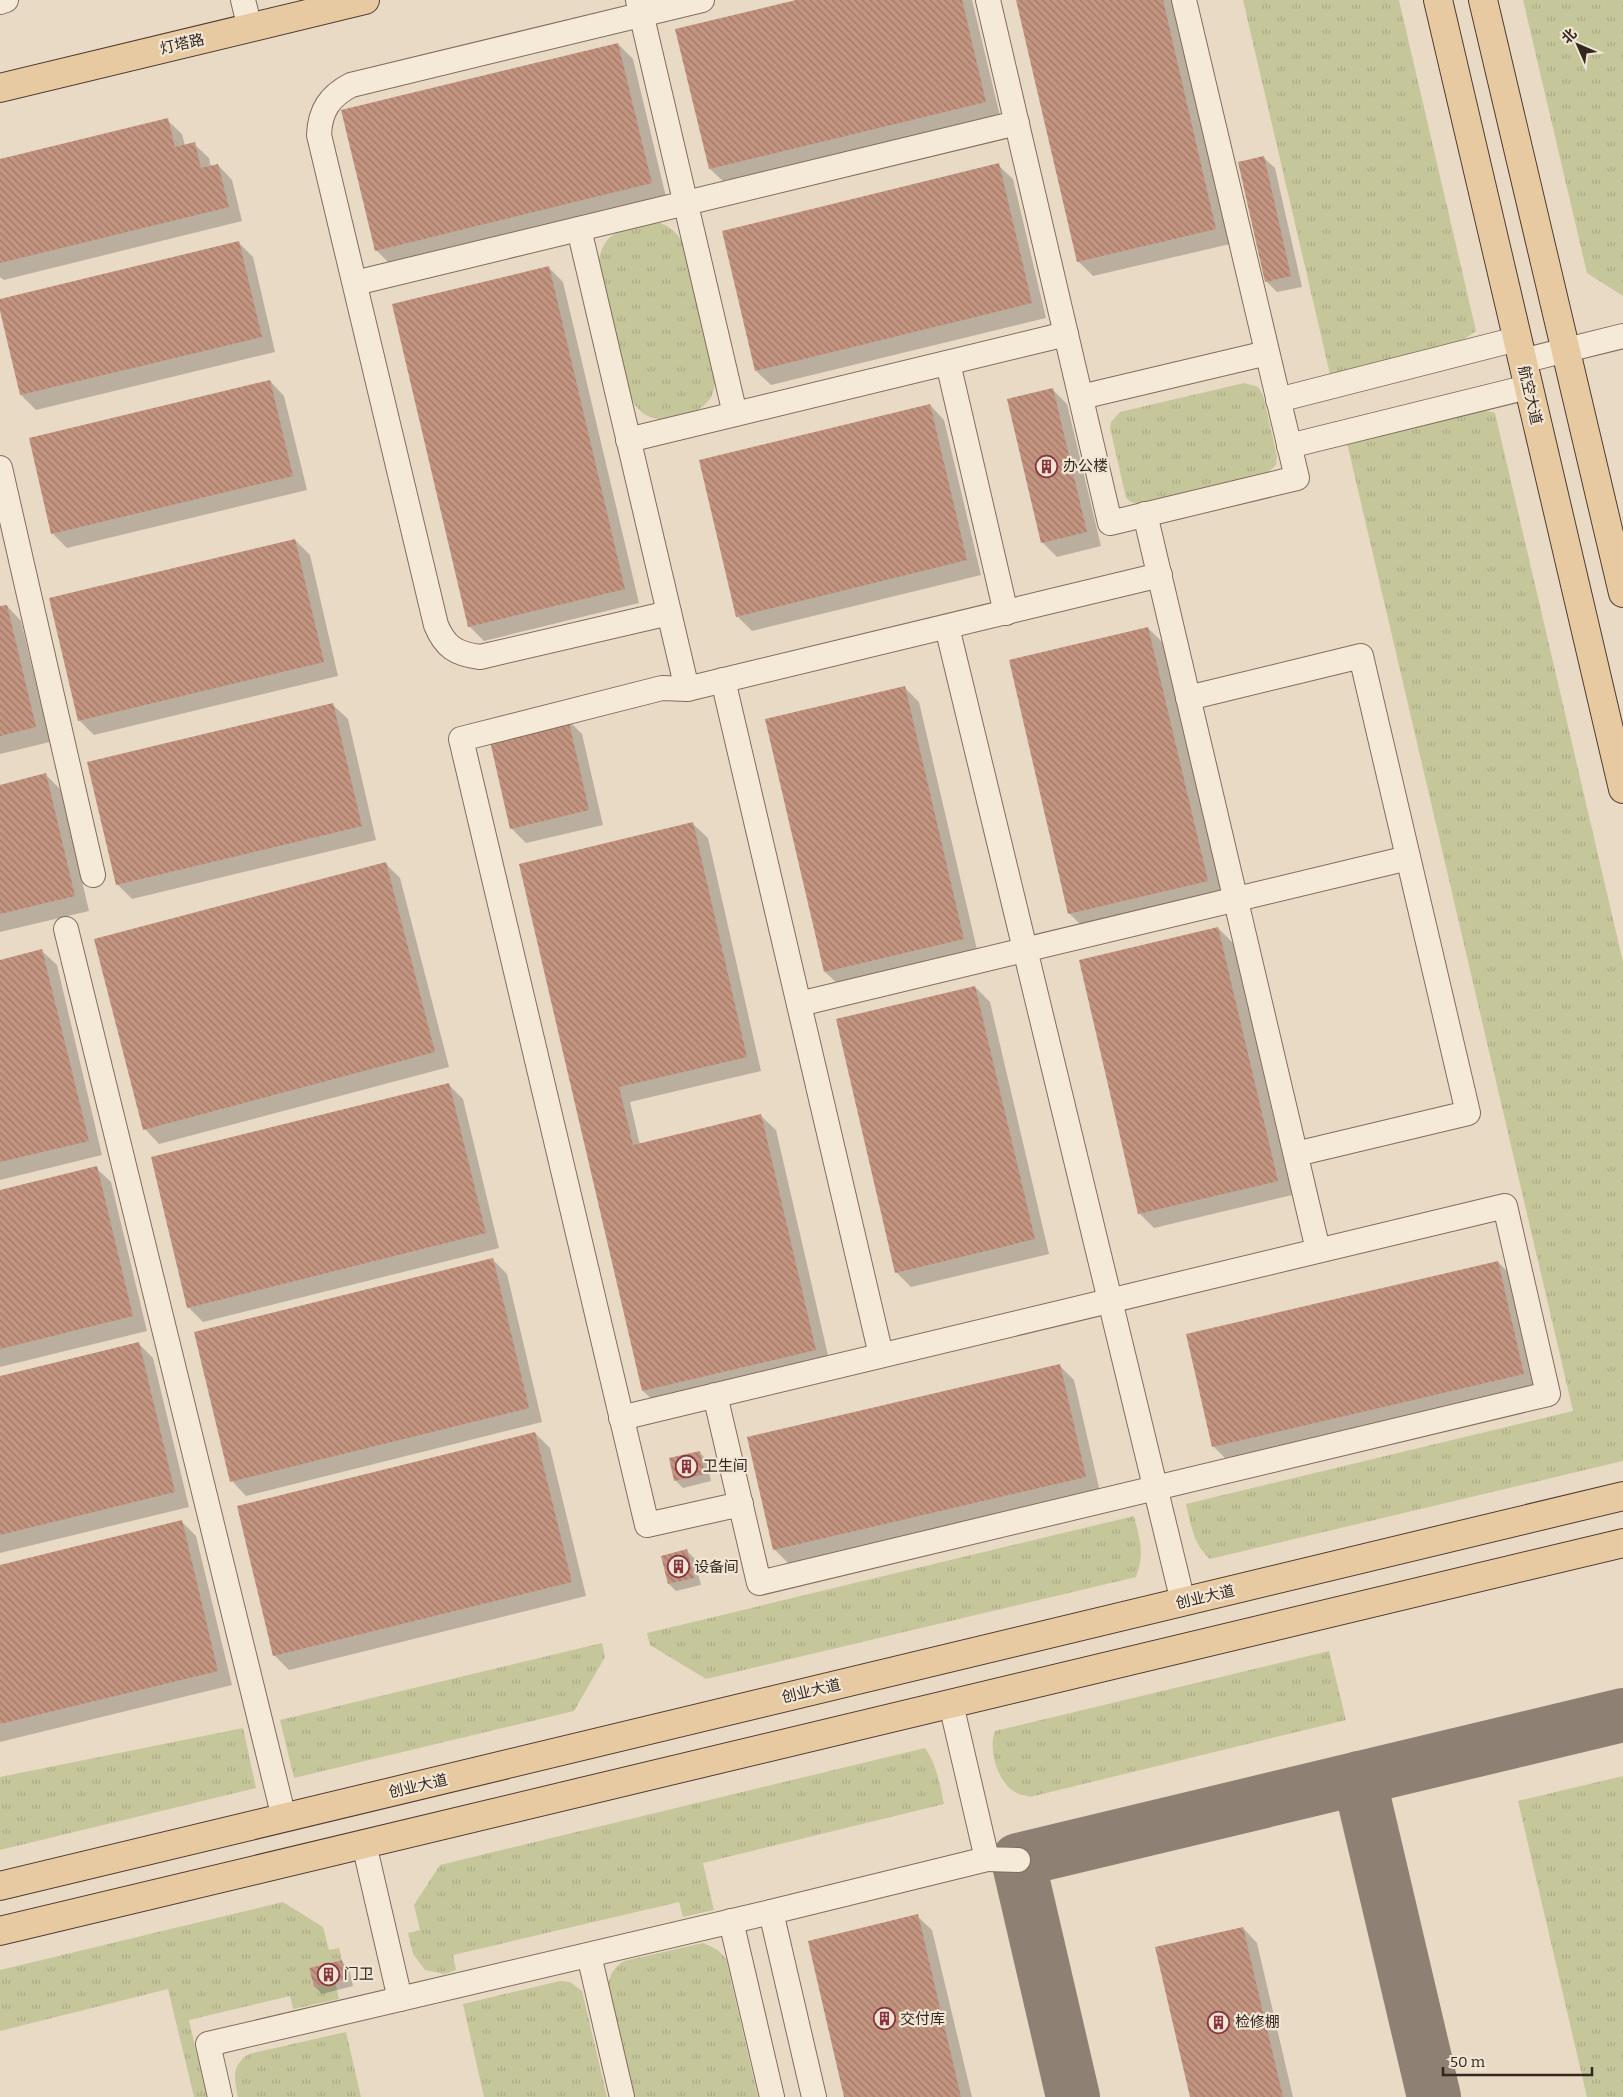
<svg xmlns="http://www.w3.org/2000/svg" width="1623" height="2097" viewBox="0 0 1623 2097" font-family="Bitter,'Noto Sans SC',serif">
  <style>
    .grass { fill: url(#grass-tufts) }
    .shadow { fill: #0003 }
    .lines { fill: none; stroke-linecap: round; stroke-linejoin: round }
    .taxiway { stroke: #8e8073; stroke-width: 54 }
    .building { fill: url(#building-back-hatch) }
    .minor-casing { stroke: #826d5d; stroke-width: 26 }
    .major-casing { stroke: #503c31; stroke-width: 30 }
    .minor { stroke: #f5e9d8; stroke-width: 24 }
    .major { stroke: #e8caa2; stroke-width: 28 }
    .labels { text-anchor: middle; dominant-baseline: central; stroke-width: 4.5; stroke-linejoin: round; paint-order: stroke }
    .street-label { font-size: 15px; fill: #342720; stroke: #f1e5d4 }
    .poi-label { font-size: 15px; fill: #342720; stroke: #f1e5d4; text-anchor: start }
  </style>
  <defs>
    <pattern id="grass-tufts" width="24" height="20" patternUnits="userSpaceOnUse" patternTransform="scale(1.25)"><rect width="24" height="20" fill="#c6c69b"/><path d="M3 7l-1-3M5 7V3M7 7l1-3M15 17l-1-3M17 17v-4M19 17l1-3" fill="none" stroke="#abaa85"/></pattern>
    <pattern id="building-back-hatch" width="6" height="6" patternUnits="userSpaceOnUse" patternTransform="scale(1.25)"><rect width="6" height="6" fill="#c39480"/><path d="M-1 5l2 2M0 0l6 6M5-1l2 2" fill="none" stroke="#9f7968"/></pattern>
  </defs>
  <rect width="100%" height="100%" fill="#e9dac6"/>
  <g class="grass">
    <polygon points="1243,0 1399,0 1476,331 1463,340 1330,374"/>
    <polygon points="1523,0 1623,0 1623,296 1587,273"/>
    <path d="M658,222C672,227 680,235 685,249L716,377C715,384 714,391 711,397C700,415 668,425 648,416C640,412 636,406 631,400L598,265C603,227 627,229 658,222Z"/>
    <polygon points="1244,383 1258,387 1263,395 1277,456 1276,465 1266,474 1139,504 1131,502 1126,498 1110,428 1111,422 1120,412"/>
    <path d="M1483,410L1495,413L1623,962V1461L1210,1559C1193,1544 1191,1525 1186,1504L1573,1411L1347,443Z"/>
    <path d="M1134,1516C1140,1540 1145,1553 1136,1577L706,1679L650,1645L647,1633Z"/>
    <polygon points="602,1643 605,1657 574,1711 294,1778 280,1720"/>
    <path d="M1329,1651L1346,1720L1030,1797C1026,1795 1019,1795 1015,1792C997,1782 988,1749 995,1731Z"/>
    <polygon points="243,1728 256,1788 0,1850 0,1777"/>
    <path d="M925,1748C937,1765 940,1785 944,1804L703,1863L714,1910L683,1917L679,1902L453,1955L456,1970L444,1974L425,1970L413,1954L408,1933L420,1930L414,1905L440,1865Z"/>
    <polygon points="1623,1776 1623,2097 1587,2097 1518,1801"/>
    <polygon points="283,1902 323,1927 329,1950 339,1948 342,1960 309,1968 314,1987 335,1982 339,1999 293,2009 290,1996 189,2020 207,2097 194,2097 168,1989 0,2031 0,1970"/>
    <path d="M703,1943L718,1950L726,1959L758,2097H633L608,1985C610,1974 614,1968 624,1961Z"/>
    <polygon points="560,1981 570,1982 582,1991 607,2097 484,2097 463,2004"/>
    <path d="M346,2032L361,2097H238C234,2079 231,2065 249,2054Z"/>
  </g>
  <g class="shadow">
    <polygon points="801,0 972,0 1000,116 725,183 710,169"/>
    <polygon points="1017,0 1173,0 1230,244 1093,276 1079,262"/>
    <polygon points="618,44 633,59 666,197 391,265 376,250"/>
    <polygon points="167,120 182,134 185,146 194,144 209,158 211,167 218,165 232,180 242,221 4,280 0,277 0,161"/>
    <polygon points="1264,158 1275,168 1302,287 1277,292 1266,281"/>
    <polygon points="998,165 1013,179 1046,318 771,385 756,371"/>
    <polygon points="238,242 253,257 275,352 36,410 21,395 0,300"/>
    <polygon points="548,267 563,282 639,603 484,641 469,626"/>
    <polygon points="270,381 284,396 307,490 67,548 53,534"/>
    <polygon points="1052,389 1067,404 1101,546 1057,557 1042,542"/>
    <polygon points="930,405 944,420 981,575 752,631 737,616"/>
    <polygon points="295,540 310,555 338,676 94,735 79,720"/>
    <polygon points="7,606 21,621 50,742 0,754 0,608"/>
    <polygon points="1148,628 1163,643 1222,895 1084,928 1069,913"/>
    <polygon points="904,687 919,702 978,954 840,986 825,972 766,720"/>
    <polygon points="333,705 348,719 376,840 132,899 117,884"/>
    <polygon points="568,720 582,734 603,825 526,843 511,828"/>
    <polygon points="46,775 61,790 89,911 0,932 0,786"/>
    <polygon points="693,824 708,838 761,1071 630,1102 640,1145 761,1116 776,1130 830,1364 658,1405 643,1391 588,1156"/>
    <polygon points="385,863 400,878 449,1067 159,1144 145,1129"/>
    <polygon points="1218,928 1233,943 1292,1195 1154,1228 1139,1213"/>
    <polygon points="42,951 57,965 102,1155 0,1180 0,961"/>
    <polygon points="975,987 990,1002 1049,1254 911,1287 896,1272"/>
    <polygon points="449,1085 463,1099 499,1248 203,1322 188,1307"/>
    <polygon points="96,1168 111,1182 147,1331 0,1367 0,1191"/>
    <polygon points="492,1259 507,1274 542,1422 246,1496 232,1481"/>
    <polygon points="1498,1262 1513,1277 1538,1389 1228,1461 1213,1446"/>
    <polygon points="138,1343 153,1358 189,1507 0,1553 0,1377"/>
    <polygon points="1059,1365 1074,1380 1100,1492 789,1564 775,1550 749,1438"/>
    <polygon points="535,1433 550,1448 586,1596 289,1670 275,1656 239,1507"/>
    <polygon points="699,1452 706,1459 711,1481 683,1488 676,1481 670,1459"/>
    <polygon points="182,1522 196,1536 232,1685 0,1742 0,1566"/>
    <polygon points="687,1551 694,1558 701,1585 676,1591 669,1584"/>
    <polygon points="917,1916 932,1930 972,2097 846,2097"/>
    <polygon points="1243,1928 1257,1943 1293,2097 1192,2097"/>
    <polygon points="342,1962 349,1969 353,1986 322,1994 315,1987"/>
  </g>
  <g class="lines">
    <g class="taxiway">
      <polyline points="1359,1778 1434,2097"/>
      <polyline points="1073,2097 1018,1860 1623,1715"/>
    </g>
  </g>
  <g class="building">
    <polygon points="796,0 962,0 986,102 709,169 675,29"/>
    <polygon points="1016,0 1163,0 1216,229 1077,262"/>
    <polygon points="618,43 652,183 375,251 341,110"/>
    <polygon points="168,118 175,147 195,142 201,168 218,164 229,207 0,263 0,159"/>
    <polygon points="1264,156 1291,276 1265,282 1238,162"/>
    <polygon points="999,163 1032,303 755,371 722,231"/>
    <polygon points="239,241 262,337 20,395 0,311 0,299"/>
    <polygon points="549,266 625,589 468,627 392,304"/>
    <polygon points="270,380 293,476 51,534 29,438"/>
    <polygon points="1053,388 1087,532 1041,543 1007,399"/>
    <polygon points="930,404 967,560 736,617 699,460"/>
    <polygon points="295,539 324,662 78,721 49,598"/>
    <polygon points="7,605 36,727 0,736 0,606"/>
    <polygon points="1148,627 1208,881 1068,914 1009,660"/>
    <polygon points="905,686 964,939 824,972 765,719"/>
    <polygon points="333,703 362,826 116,885 87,762"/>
    <polygon points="568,718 589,810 510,829 489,737"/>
    <polygon points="46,773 75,896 0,914 0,785"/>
    <polygon points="693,822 747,1057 619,1087 633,1145 761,1114 816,1350 642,1391 519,864"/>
    <polygon points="386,862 435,1052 143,1130 94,939"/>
    <polygon points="1218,927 1278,1181 1138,1214 1079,960"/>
    <polygon points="42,949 89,1141 0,1162 0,960"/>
    <polygon points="975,986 1035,1239 895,1273 836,1019"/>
    <polygon points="449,1083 486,1233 187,1308 151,1157"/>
    <polygon points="97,1166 133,1316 0,1349 0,1190"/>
    <polygon points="493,1258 529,1408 230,1482 194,1332"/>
    <polygon points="1498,1261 1524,1374 1212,1447 1186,1334"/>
    <polygon points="139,1342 175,1492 0,1535 0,1376"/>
    <polygon points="1060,1364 1086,1477 773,1550 747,1437"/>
    <polygon points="535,1432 572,1582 273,1656 237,1506"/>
    <polygon points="700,1451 705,1474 674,1481 669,1458"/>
    <polygon points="182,1520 218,1671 0,1724 0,1565"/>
    <polygon points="687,1549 694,1578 668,1584 661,1556"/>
    <polygon points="918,1914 961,2097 844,2097 808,1941"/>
    <polygon points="1243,1927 1283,2097 1190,2097 1155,1947"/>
    <polygon points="342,1960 347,1979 314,1987 309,1968"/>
  </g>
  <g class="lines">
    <defs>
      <g id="minor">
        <polyline points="243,0 250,28"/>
        <polyline points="638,0 735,414"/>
        <polyline points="988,0 1110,523 1297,478 1184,0"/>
        <polyline points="0,2 6,0"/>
        <polyline points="579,229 687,689 1160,575"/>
        <polyline points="355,283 1017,123"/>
        <polyline points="1522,361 1623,336"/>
        <polyline points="948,363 1006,613"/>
        <polyline points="1081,397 1267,353"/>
        <polyline points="1278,400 1517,339"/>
        <polyline points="628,440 1066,334"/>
        <polyline points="1289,446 1528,387"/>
        <polyline points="0,468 93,875"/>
        <polyline points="1145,514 1318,1250"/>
        <path d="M669,613L480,657C456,654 445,647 436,625L319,135C320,110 330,96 351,85L702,0"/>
        <polyline points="947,627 1183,1602"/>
        <polyline points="723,680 881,1355"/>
        <polyline points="687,689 662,688 461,739 647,1525 741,1504"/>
        <polyline points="1188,698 1361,656 1375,716 1468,1113 1296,1154"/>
        <polyline points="66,929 284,1818"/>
        <polyline points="799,1004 1408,858"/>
        <path d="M621,1418C915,1345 1210,1276 1505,1206L1548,1394L759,1583L715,1395"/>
        <polyline points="951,1704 987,1859 1018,1860"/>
        <polyline points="364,1844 400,1999"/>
        <polyline points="731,1921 772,2097"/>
        <polyline points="589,1955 622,2097"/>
        <polyline points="220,2097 208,2044 771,1912"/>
        <polyline points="814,2097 771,1912 987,1859"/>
      </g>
      <g id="major">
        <polyline points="1438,0 1623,789"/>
        <polyline points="1483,0 1623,593"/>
        <polyline points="0,88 365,0"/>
        <polyline points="0,1886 1623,1496"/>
        <polyline points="0,1931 1623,1543"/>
      </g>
    </defs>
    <use href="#minor" class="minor-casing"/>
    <use href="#major" class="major-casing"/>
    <use href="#minor" class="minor"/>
    <use href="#major" class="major"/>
  </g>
  <defs>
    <symbol id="building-ring" viewBox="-11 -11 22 22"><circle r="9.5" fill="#f1e5d4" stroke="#8a343f" stroke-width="1.5"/><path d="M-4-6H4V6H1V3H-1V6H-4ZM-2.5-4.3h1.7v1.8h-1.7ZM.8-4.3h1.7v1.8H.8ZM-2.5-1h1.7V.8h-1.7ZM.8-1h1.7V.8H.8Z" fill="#8a343f"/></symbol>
  </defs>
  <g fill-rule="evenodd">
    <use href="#building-ring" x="1034" y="454" width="25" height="25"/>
    <use href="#building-ring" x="674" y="1454" width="25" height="25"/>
    <use href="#building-ring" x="666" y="1554" width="25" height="25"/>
    <use href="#building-ring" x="316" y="1962" width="25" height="25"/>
    <use href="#building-ring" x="872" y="2006" width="25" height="25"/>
    <use href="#building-ring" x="1206" y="2010" width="25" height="25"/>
  </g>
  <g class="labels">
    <g class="street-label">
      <text transform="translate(182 44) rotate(-13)">灯塔路</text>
      <text transform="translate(1530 395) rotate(77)">航空大道</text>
      <text transform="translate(1205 1597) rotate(-13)">创业大道</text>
      <text transform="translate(811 1691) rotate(-13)">创业大道</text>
      <text transform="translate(418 1786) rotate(-13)">创业大道</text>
    </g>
    <g class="poi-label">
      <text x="1063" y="466">办公楼</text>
      <text x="703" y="1466">卫生间</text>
      <text x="694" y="1567">设备间</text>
      <text x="344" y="1974">门卫</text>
      <text x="900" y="2019">交付库</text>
      <text x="1235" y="2022">检修棚</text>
    </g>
  </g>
  <g transform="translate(1578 45) rotate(315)" stroke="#f1e5d4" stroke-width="4" paint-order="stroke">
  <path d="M0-4L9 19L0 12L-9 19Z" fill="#342720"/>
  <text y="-8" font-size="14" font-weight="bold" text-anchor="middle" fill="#342720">北</text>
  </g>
  <path d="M1443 2067v8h149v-8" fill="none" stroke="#342720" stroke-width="2.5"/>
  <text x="1450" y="2067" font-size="15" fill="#342720" stroke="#f1e5d4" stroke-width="4" paint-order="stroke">50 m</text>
</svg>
